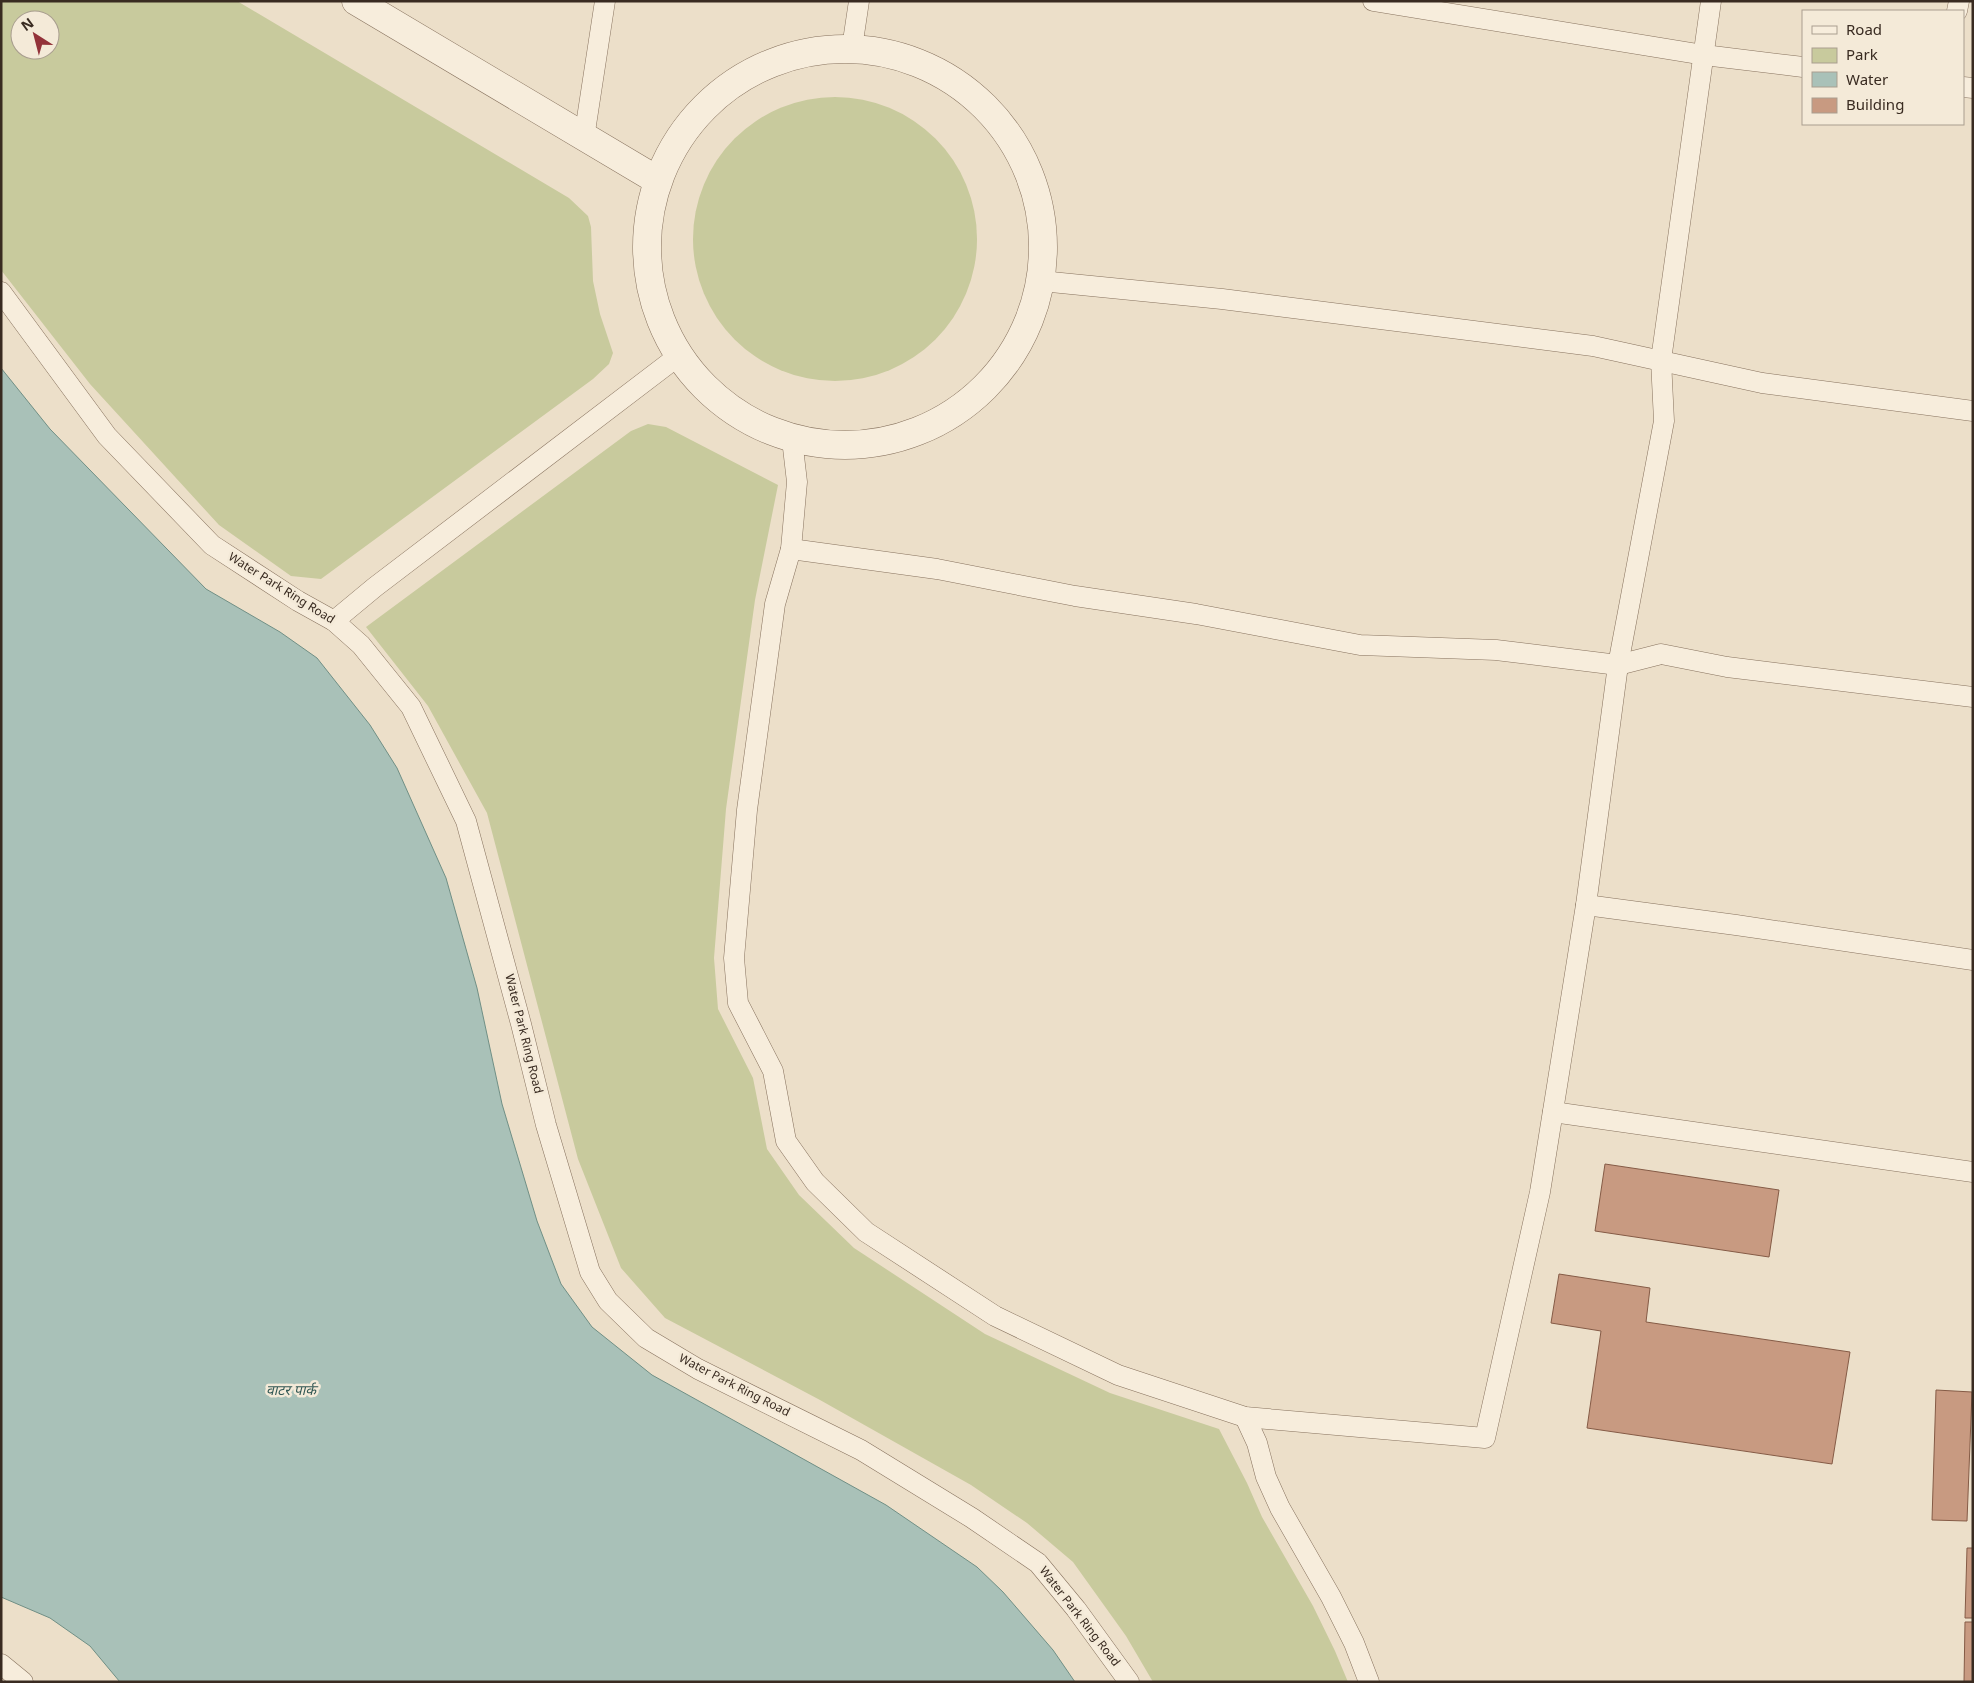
<svg xmlns="http://www.w3.org/2000/svg" width="1974" height="1683" viewBox="0 0 1974 1683" font-family="Georgia,'Noto Sans Devanagari',serif">
  <style>
    .green { fill: #c8ca9d; fill-rule: evenodd }
    .water { fill: #a9c1b8; stroke: #708f85 }
    .building { fill: #c89a81; stroke: #855b46 }
    .lines { fill: none; stroke-linecap: round; stroke-linejoin: round }
    .lane-casing { stroke: #87725e; stroke-width: 21 }
    .street-casing { stroke: #87725e; stroke-width: 29 }
    .lane { stroke: #f7eddc; stroke-width: 20 }
    .street { stroke: #f7eddc; stroke-width: 28 }
    .labels { text-anchor: middle; dominant-baseline: central; stroke-width: 5; stroke-linejoin: round; paint-order: stroke }
    .street-label { font-size: 12px; fill: #392b21; stroke: #f4ead8 }
    .water-label { font-size: 14px; font-style: italic; fill: #315753; stroke: #f4ead8 }
  </style>
  <rect width="100%" height="100%" fill="#ecdfc9"/>
  <g class="green">
    <path d="M1,1H237L569,198L588,216L591,227L593,281L600,314L613,353L609,364L593,379L321,579L291,576L219,525L90,384L1,270ZM20,20H50V50H20Z"/>
    <circle cx="835" cy="239" r="142"/>
    <polygon points="648,424 666,427 778,485 755,600 726,809 714,958 718,1009 753,1078 767,1149 799,1195 854,1248 985,1334 1110,1393 1219,1429 1247,1483 1262,1517 1313,1606 1335,1651 1348,1682 1153,1682 1126,1636 1073,1562 1027,1523 971,1485 820,1400 665,1318 621,1268 578,1159 487,813 428,706 366,627 631,431"/>
  </g>
  <polygon class="water" points="1,368 50,429 206,589 280,632 317,658 370,725 397,768 446,878 477,988 502,1104 537,1221 561,1284 592,1327 652,1375 886,1505 977,1567 1003,1592 1053,1650 1075,1682 120,1682 90,1646 50,1618 1,1597"/>
  <g class="building">
    <polygon points="1605,1164 1779,1190 1769,1257 1595,1231"/>
    <polygon points="1559,1274 1650,1288 1646,1322 1850,1352 1832,1464 1587,1428 1601,1331 1551,1323"/>
    <polygon points="1936,1390 1972,1392 1967,1521 1932,1520"/>
    <polygon points="1967,1548 1973,1548 1973,1618 1965,1618"/>
    <polygon points="1965,1622 1973,1622 1973,1682 1964,1682"/>
  </g>
  <g class="lines">
    <defs>
      <g id="lane">
        <polyline points="1373,1 1704,55 1803,67"/>
        <polyline points="1957,11 1959,1"/>
        <polyline points="852,48 859,1"/>
        <polyline points="1963,87 1973,88"/>
        <polyline points="584,138 605,1"/>
        <polyline points="1041,281 1222,299 1593,346 1762,383 1973,411"/>
        <polyline points="1,292 107,436 212,545 298,601 334,621 361,645 411,707 466,821 521,1024 546,1125 590,1272 608,1301 646,1338 698,1369 861,1450 972,1518 1038,1563 1076,1609 1129,1682"/>
        <polyline points="792,439 797,482 791,549 775,604 747,810 734,958 738,1003 773,1071 786,1141 815,1182 866,1232 995,1316 1118,1375 1245,1417 1485,1438 1540,1192 1586,905 1618,665 1664,421 1661,360 1711,1"/>
        <polyline points="791,549 937,569 1075,596 1196,614 1360,645 1496,650 1618,665 1661,654 1727,667 1973,697"/>
        <polyline points="334,621 375,587 677,357"/>
        <polyline points="1586,905 1736,925 1973,960"/>
        <polyline points="1553,1112 1973,1172"/>
        <polyline points="1245,1417 1257,1443 1266,1477 1280,1508 1331,1597 1354,1643 1369,1682"/>
        <polyline points="1,1664 23,1682"/>
      </g>
      <g id="street">
        <polyline points="356,1 657,180"/>
        <circle cx="845" cy="247" r="198"/>
      </g>
    </defs>
    <use href="#lane" class="lane-casing"/>
    <use href="#street" class="street-casing"/>
    <use href="#lane" class="lane"/>
    <use href="#street" class="street"/>
  </g>
  <g class="labels">
    <g class="street-label">
      <text transform="translate(281 589) rotate(32)">Water Park Ring Road</text>
      <text transform="translate(523 1034) rotate(76)">Water Park Ring Road</text>
      <text transform="translate(734 1386) rotate(27)">Water Park Ring Road</text>
      <text transform="translate(1079 1617) rotate(52)">Water Park Ring Road</text>
    </g>
    <g class="water-label">
      <text x="291" y="1391">वाटर पार्क</text>
    </g>
  </g>
  <rect width="1974" height="1683" fill="none" stroke="#392b21" stroke-width="5"/>
  <rect x="1802" y="10" width="162" height="115" fill="#f4ead8" stroke="#a99e8f"/>
  <rect x="1812" y="26" width="25" height="8" fill="#f7eddc" stroke="#a99e8f"/>
  <text x="1846" y="35" font-size="15" fill="#392b21">Road</text>
  <rect x="1812" y="48" width="25" height="15" fill="#c8ca9d" stroke="#a99e8f"/>
  <text x="1846" y="60" font-size="15" fill="#392b21">Park</text>
  <rect x="1812" y="72" width="25" height="15" fill="#a9c1b8" stroke="#a99e8f"/>
  <text x="1846" y="85" font-size="15" fill="#392b21">Water</text>
  <rect x="1812" y="98" width="25" height="15" fill="#c89a81" stroke="#a99e8f"/>
  <text x="1846" y="110" font-size="15" fill="#392b21">Building</text>
  <g transform="translate(35 35) rotate(324)"><circle r="24" fill="#f4ead8" stroke="#a99e8f"/>
  <path d="M0-4L9 19L0 12L-9 19Z" fill="#933239"/>
  <text y="-8" font-size="14" font-weight="bold" text-anchor="middle" fill="#392b21">N</text>
  </g>
</svg>
